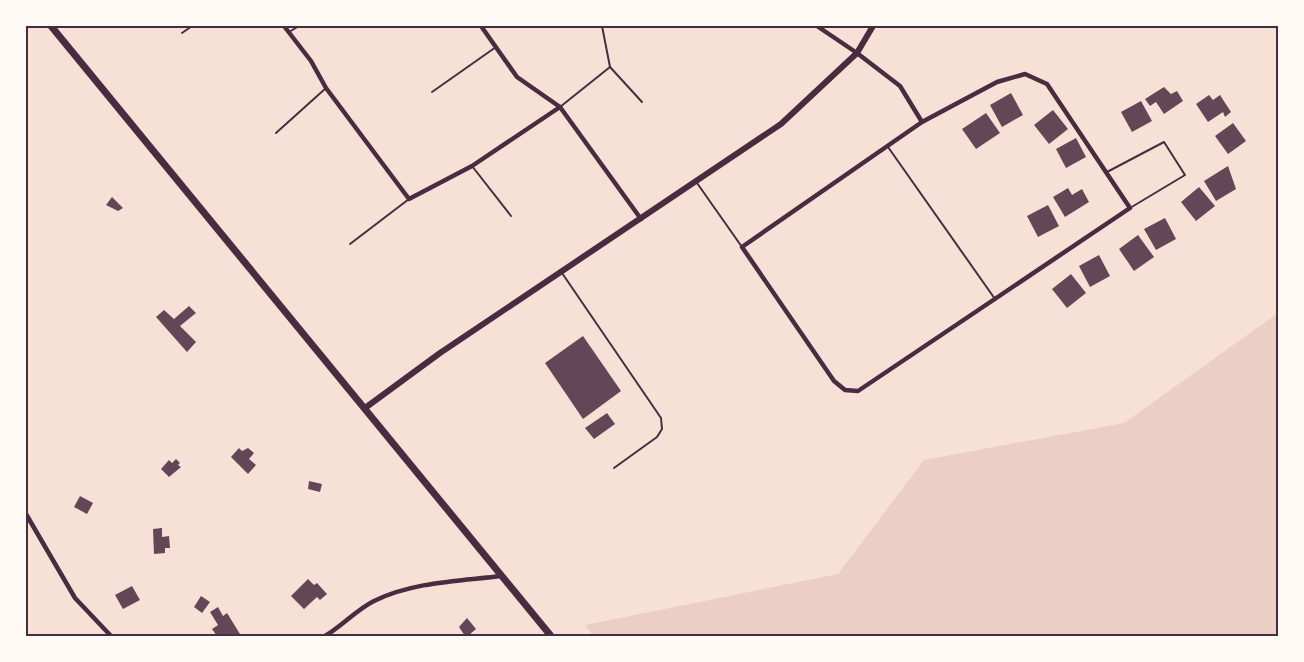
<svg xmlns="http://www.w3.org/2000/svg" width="1304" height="662" viewBox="0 0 1304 662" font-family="'DejaVu Sans',sans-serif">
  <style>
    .green { fill: #ebcfc5 }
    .building { fill: #644757 }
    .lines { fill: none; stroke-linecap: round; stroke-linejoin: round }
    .service { stroke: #4a2c40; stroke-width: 2 }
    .minor { stroke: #4a2c40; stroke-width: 4.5 }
    .tertiary { stroke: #4a2c40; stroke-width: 6 }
    .secondary { stroke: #4a2c40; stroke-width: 7 }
    .neatline { fill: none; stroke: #4a2c40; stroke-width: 2 }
  </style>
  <rect width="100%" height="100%" fill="#f7e1d7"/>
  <polygon class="green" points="1278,313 1278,636 593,636 585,625 838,574 924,460 1124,423"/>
  <g class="building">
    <polygon points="1164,87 1171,94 1177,91 1183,101 1164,114 1156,102 1150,106 1145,99"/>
    <polygon points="1011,93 1023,115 1002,127 990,105"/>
    <polygon points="1209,95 1213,100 1220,95 1231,112 1225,117 1223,112 1208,122 1196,104"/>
    <polygon points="1141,101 1152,121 1132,132 1121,112"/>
    <polygon points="1053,110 1068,129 1049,144 1034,125"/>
    <polygon points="986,113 1000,133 976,149 962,129"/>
    <polygon points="1233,123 1246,141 1228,154 1215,136"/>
    <polygon points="1076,138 1086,157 1066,168 1056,149"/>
    <polygon points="1228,166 1236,189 1216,201 1204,181"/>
    <polygon points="1199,187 1215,206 1196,221 1181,202"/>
    <polygon points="1068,188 1072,195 1082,189 1089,202 1065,217 1053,197"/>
    <polygon points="112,197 123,208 118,211 106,205"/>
    <polygon points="1048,205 1059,226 1038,237 1027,216"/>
    <polygon points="1165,218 1176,239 1156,250 1144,229"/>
    <polygon points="1138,235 1154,257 1134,271 1119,249"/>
    <polygon points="1099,255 1110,276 1090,287 1079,266"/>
    <polygon points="1071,274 1086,293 1067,308 1052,289"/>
    <polygon points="189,306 196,313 180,326 196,342 187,352 156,317 164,310 174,319"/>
    <polygon points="583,336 621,391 583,419 545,363"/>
    <polygon points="607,413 615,424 594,439 585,428"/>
    <polygon points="239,448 242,451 248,448 254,453 249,459 256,465 248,474 231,457"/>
    <polygon points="176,459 180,463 178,465 181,467 169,477 161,469 169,460 172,463"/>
    <polygon points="309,481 322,484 320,492 308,489"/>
    <polygon points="80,496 93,503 87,514 74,507"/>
    <polygon points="162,528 162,537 169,536 170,548 165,548 165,553 154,554 153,529"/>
    <polygon points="308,579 314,585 317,583 327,594 320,600 317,597 304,609 291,596"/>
    <polygon points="132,586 140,600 123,609 115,595"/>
    <polygon points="201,596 210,602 202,613 194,607"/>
    <polygon points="218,607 223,616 227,613 240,634 236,636 217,636 212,629 218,625 210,612"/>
    <polygon points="467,618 476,629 468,636 465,636 459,627"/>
  </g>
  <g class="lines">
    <g class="service">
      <polyline points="602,26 610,67"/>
      <polyline points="289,32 299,26"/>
      <polyline points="182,33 192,26"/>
      <polyline points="432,92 496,47"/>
      <polyline points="560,107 610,67 642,102"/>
      <polyline points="276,133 326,88"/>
      <polyline points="888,147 995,299"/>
      <polyline points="472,166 511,216"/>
      <polyline points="1107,172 1164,142 1185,175 1130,208"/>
      <polyline points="697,183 742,247"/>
      <polyline points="350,244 409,199"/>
      <polyline points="562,273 661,418 662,429 657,437 614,468"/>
    </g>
    <g class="minor">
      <polyline points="284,26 311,61 326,88 409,199 472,166 560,107"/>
      <polyline points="481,26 517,77 560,107 641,219"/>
      <polyline points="817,26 857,53 900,86 922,122"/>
      <polygon points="1025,74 1047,84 1130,208 858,391 845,390 834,381 742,247 922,122 997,82"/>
      <polyline points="26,514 75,598 111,636"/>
      <path d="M325,636C342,626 356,610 374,601C412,582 460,581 501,576"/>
    </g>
    <polyline class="tertiary" points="365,408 440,353 781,124 857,53 873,26"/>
    <polyline class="secondary" points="51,26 551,636"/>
  </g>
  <rect width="1304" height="662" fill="none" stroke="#fffaf5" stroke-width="54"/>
  <rect x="27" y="27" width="1250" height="608" class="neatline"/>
</svg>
